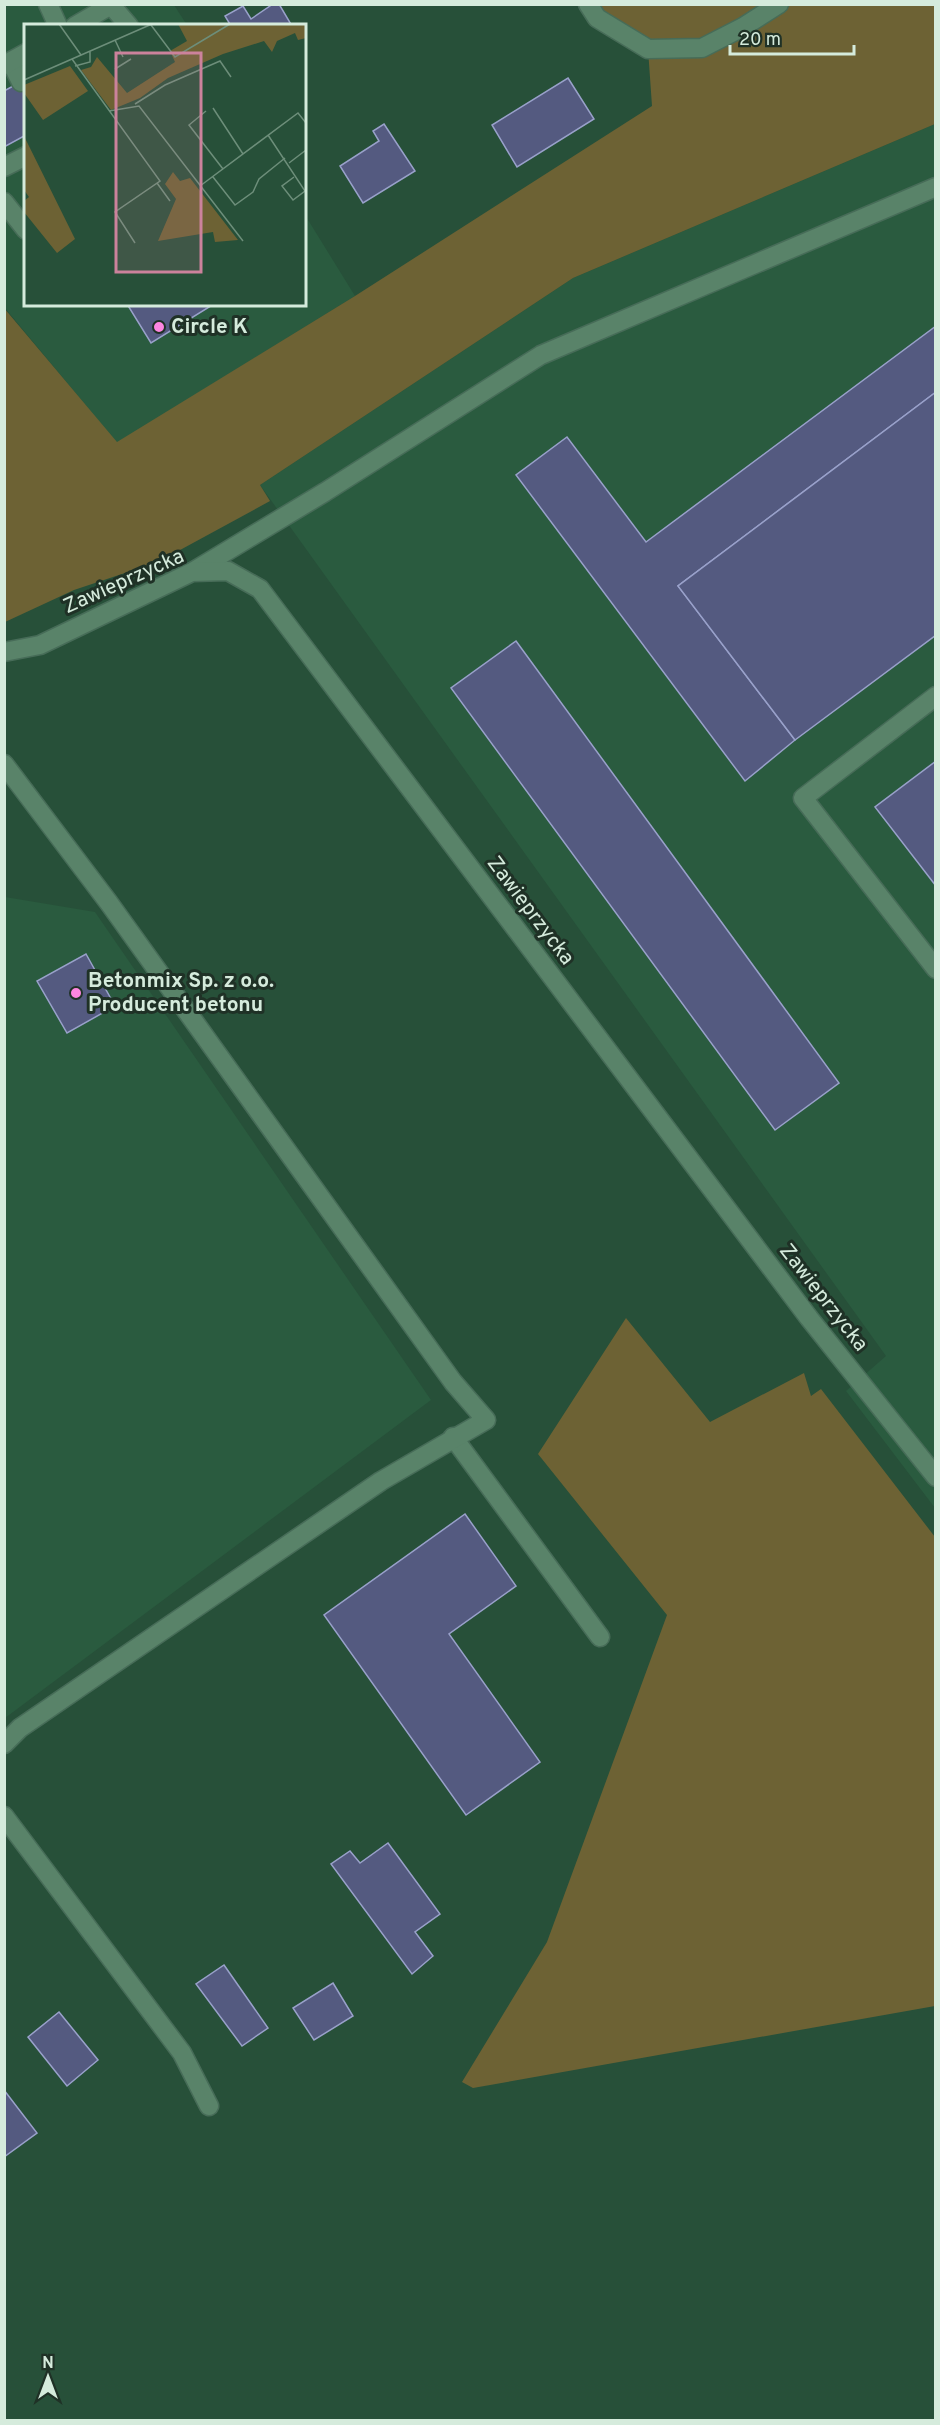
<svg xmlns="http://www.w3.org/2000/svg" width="940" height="2425" viewBox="0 0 940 2425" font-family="Overpass,sans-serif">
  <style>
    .built { fill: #2a5b3f }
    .green { fill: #6d6234 }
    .building { fill: #545a80; stroke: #99a1ca; stroke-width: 1.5 }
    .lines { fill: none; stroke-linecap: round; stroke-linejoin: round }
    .lane-casing { stroke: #476c58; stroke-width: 21 }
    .street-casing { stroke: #476c58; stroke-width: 21 }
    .lane { stroke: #598369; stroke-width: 18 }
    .street { stroke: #598369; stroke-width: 18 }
    .poi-dot { fill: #fd86e1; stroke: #1f3126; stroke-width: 2 }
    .labels { text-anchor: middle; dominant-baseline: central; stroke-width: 6; stroke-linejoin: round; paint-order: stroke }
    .poi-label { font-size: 21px; font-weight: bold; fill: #d5ebdc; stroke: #1f3126; text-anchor: start }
    .street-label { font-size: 21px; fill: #d5ebdc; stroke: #1f3126 }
    .inset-road { fill: none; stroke: #6d8e7a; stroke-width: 1.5 }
    .view { fill: #cc829c; fill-opacity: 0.15; stroke: #cc829c; stroke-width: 3 }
    .inset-edge { fill: none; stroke: #d5ebdc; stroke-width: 3 }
  </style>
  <rect width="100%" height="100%" fill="#275039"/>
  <g class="built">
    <polygon points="4,5 174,5 187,25 26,26 26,304 304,304 305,215 355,296 117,443 5,308"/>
    <polygon points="935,124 935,1508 846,1391 886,1356 260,485 573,278"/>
    <polygon points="5,897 95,912 431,1400 5,1718"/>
  </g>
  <g class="green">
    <polygon points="597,5 935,5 935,124 573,278 260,485 270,501 158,562 74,590 5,622 4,308 117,442 355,296 652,106 648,49 597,18"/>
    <polygon points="626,1318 710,1422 804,1373 811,1396 821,1389 935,1537 935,2006 473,2088 462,2082 547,1942 667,1615 538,1454"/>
  </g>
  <g class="building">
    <polygon points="273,4 279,4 292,26 231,26 225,16 243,6 251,19"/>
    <polygon points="568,78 594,119 517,167 492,125"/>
    <polygon points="26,79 26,135 4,147 4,91"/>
    <polygon points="384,124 415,171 363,203 340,166 379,141 373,131"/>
    <polygon points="127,304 214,304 151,343"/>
    <polygon points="936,326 936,392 678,586 795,740 745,781 516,475 567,437 646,542"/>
    <polygon points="936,392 936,635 795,740 678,586"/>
    <polygon points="516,641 839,1083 775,1130 451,688"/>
    <polygon points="936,761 936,886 875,807"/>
    <polygon points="86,954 115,1006 67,1033 37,981"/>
    <polygon points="465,1514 516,1586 449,1634 540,1762 466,1815 324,1615"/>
    <polygon points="388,1843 440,1914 415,1932 433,1956 412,1974 331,1864 350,1851 360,1863"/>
    <polygon points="224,1965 268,2028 242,2046 196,1984"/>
    <polygon points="333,1983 353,2016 314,2040 293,2008"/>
    <polygon points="59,2012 98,2060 67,2086 28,2037"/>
    <polygon points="4,2090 37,2133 4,2157"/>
  </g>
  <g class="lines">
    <defs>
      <g id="lane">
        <polyline points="48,4 58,26"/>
        <polyline points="588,4 597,18 648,49 702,48 743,27 779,4"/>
        <polyline points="75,26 111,5 129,26"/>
        <polyline points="11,62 21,82"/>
        <polyline points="4,65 26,53"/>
        <polyline points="4,167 26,156"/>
        <polyline points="4,202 26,230"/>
        <polyline points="194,571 325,492 541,355 936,187"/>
        <polyline points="4,652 40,645 192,572 228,571 260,589 809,1318 936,1477"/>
        <polyline points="936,696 803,798 936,969"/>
        <polyline points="453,1437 600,1637"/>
      </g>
      <g id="street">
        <polyline points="4,764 109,903 453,1382 486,1420 381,1481 20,1728 4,1744"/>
        <polyline points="4,1816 182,2053 209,2106"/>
      </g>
    </defs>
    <use href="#lane" class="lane-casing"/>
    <use href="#street" class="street-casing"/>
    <use href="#lane" class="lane"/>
    <use href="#street" class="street"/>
  </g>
  <g class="poi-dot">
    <circle cx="159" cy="327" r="6"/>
    <circle cx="76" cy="993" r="6"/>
  </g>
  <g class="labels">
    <g class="poi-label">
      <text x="171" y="327">Circle K</text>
      <text x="88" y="981">Betonmix Sp. z o.o.<tspan x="88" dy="24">Producent betonu</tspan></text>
    </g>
    <g class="street-label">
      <text transform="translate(124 582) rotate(-24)">Zawieprzycka</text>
      <text transform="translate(530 911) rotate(53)">Zawieprzycka</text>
      <text transform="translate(823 1298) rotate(52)">Zawieprzycka</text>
    </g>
  </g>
  <g transform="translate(24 24)">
    <rect width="282" height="282" fill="#275039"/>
    <path d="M154,0H282V14L274,16L271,9L253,17L248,28L240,17L199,30L144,54L116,74L87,86L57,46L67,43L73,33L103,69L151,38L146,27L163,17ZM46,42L64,67L19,96L0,69V61ZM1,114L51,215L33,229L0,188V177L5,173L0,166ZM149,148L156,157L166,154L214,216L191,218L189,208L134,217L152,175L141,160Z" fill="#6d6234"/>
    <path class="inset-road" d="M35,0L57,31M127,1L151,33L206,0M91,16L99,33M48,35L136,157L91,188L111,219M51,42L66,38V27M91,45L107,35M0,56L128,0M111,80L141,61L196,37L207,53M189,84L219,130M85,87L115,82L219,217M182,87L165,101L199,145M244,111L281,167L269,176L258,162L270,153M265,139L282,126M189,153L211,181L229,168L235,155L261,134M133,159L146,177M176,162L274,89L282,99"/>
    <path class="view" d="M92,29H177V248H92Z"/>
    <rect width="282" height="282" class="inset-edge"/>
  </g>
  <rect width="940" height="2425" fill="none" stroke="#d5ebdc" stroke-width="12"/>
  <g transform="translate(48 2377)" stroke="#1f3126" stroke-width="4.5" paint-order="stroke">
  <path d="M0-4.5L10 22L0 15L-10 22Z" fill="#d5ebdc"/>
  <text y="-9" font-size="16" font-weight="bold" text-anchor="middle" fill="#d5ebdc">N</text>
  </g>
  <path d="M730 45v9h124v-9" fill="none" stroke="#d5ebdc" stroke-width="3"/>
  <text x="739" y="45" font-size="18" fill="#d5ebdc" stroke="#1f3126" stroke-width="4.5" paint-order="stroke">20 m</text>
</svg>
